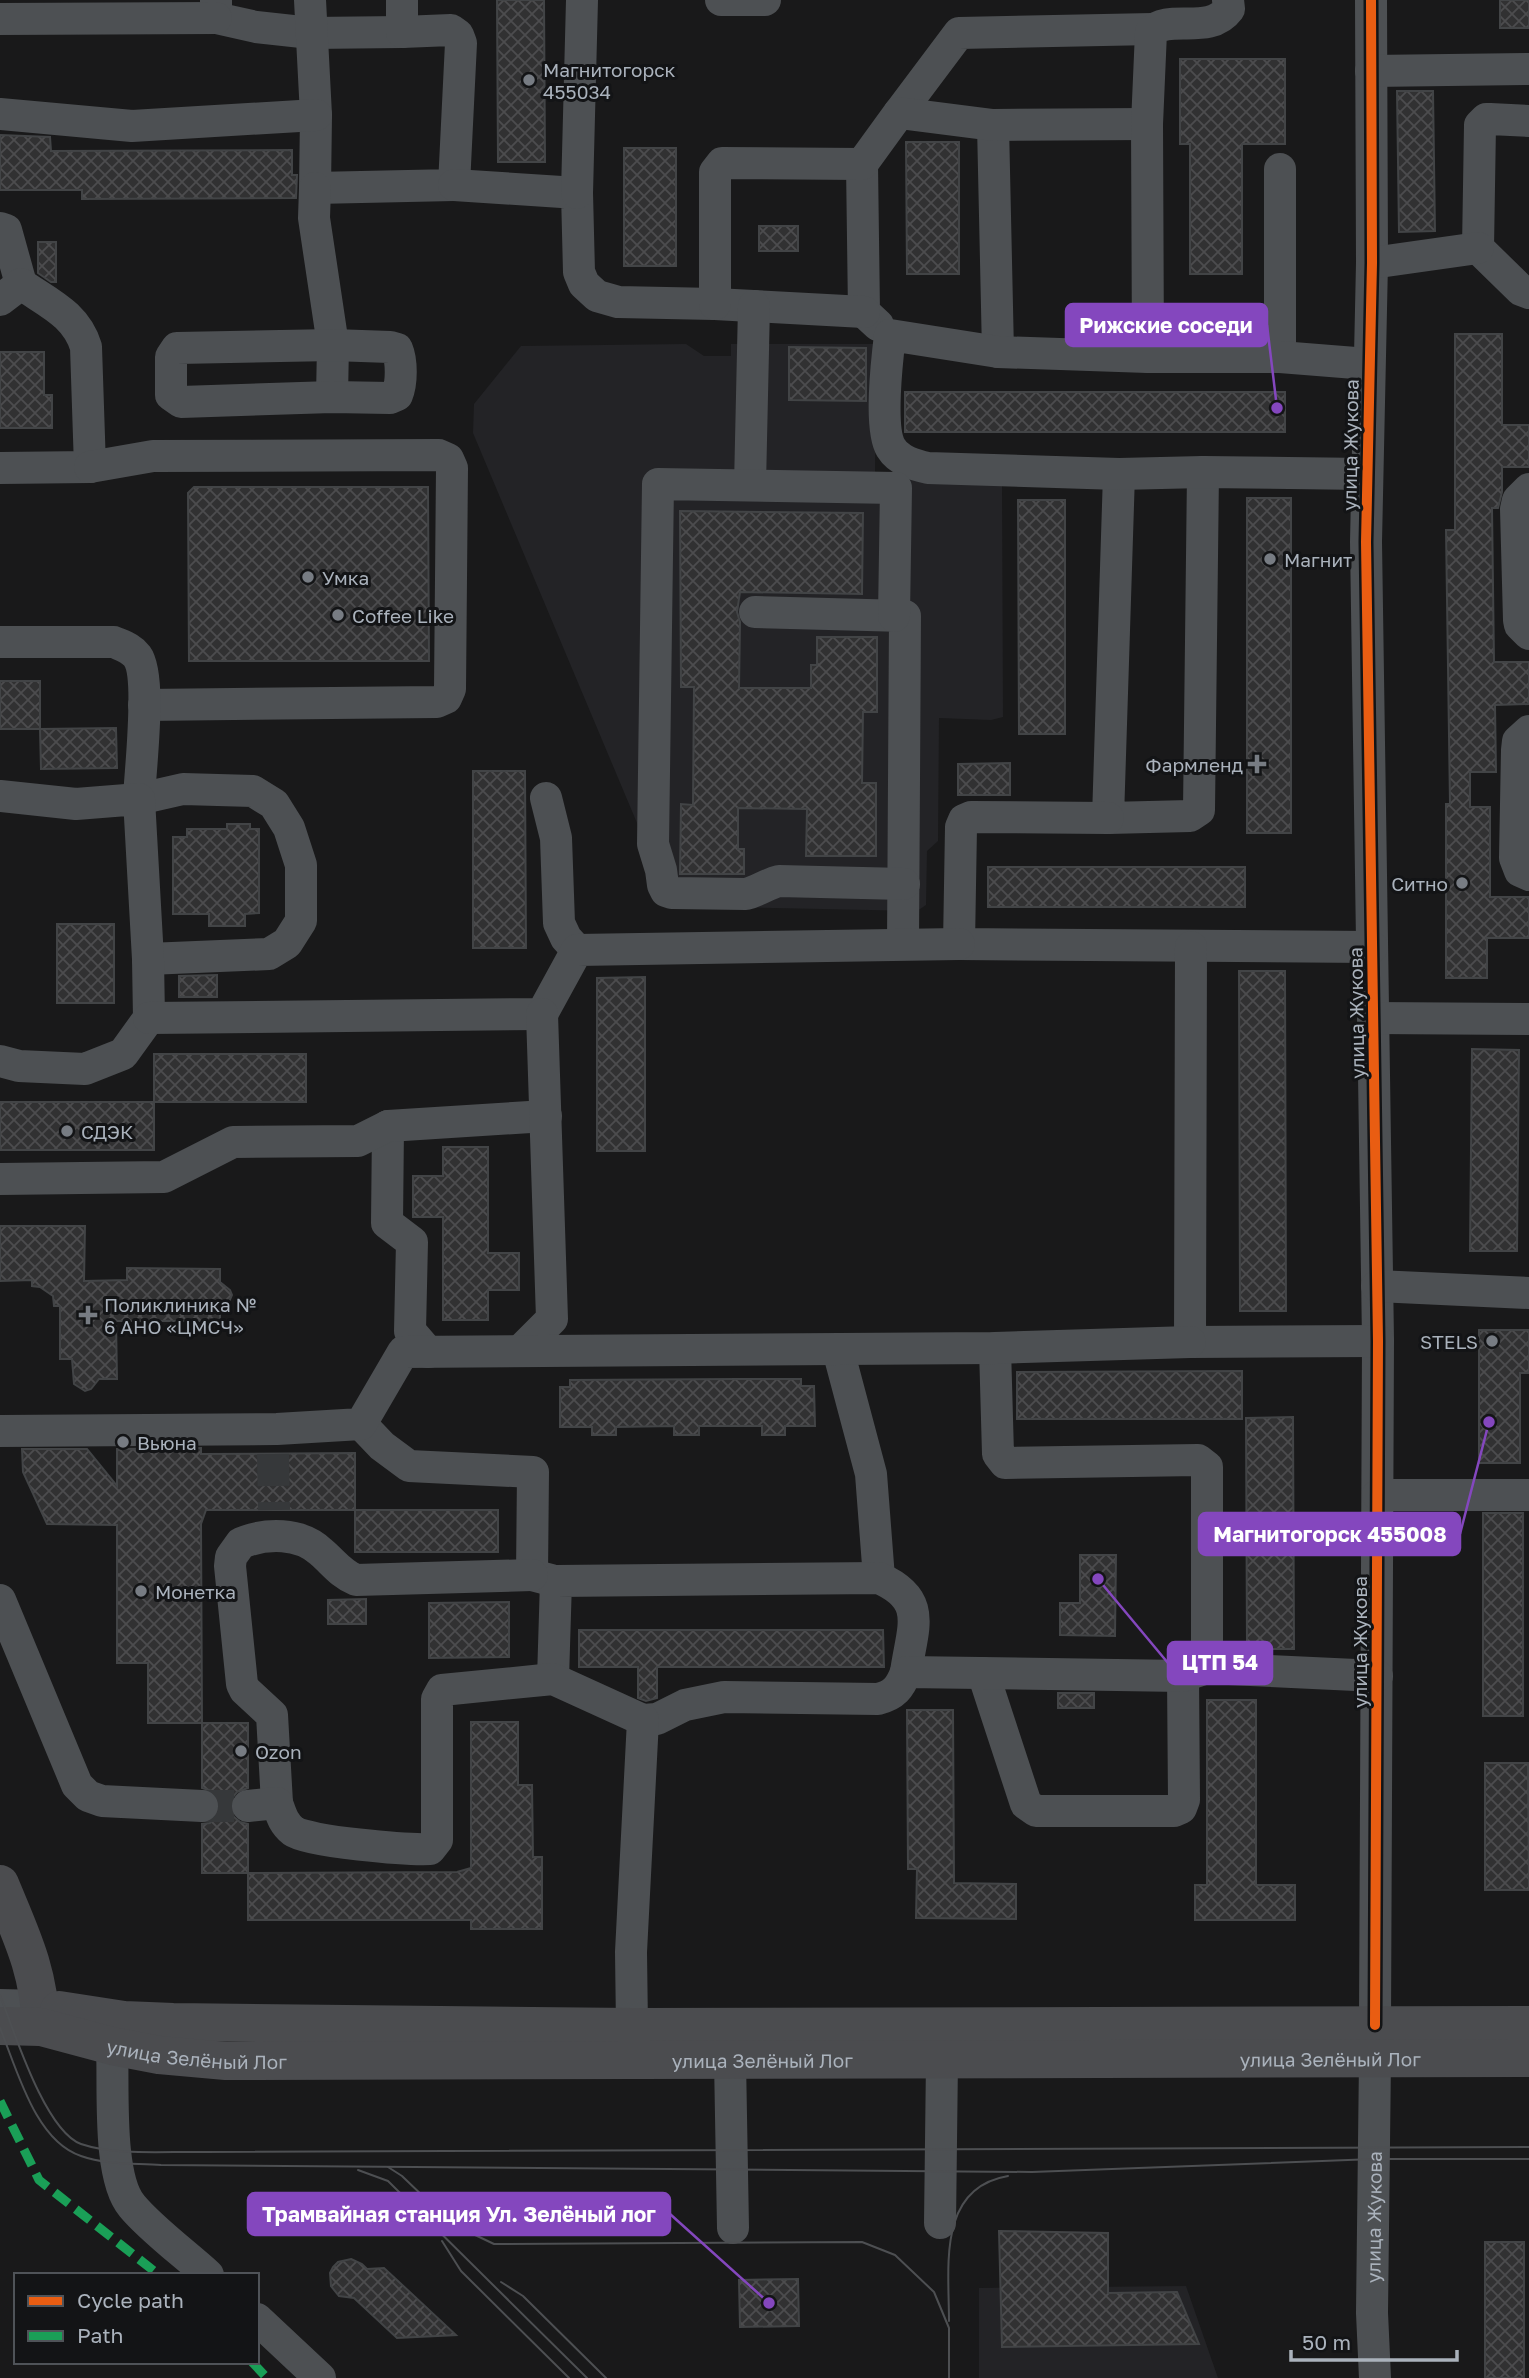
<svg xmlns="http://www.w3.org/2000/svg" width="1529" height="2378" viewBox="0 0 1529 2378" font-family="'Golos Text',sans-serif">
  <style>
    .built { fill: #232326 }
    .building { fill: url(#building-cross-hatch); stroke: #424446; stroke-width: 2 }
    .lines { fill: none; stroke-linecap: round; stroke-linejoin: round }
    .minor-tunnel { stroke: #36383a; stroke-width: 32; stroke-dasharray: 32 16; stroke-linecap: butt }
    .minor { stroke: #4d5053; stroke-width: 32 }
    .major { stroke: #4b4c4f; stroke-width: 38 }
    .tram { stroke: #4d4f52; stroke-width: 2 }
    .quiet { stroke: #1a9f57; stroke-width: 9; stroke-dasharray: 18 9; stroke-linecap: butt }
    .cycleway-casing { stroke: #131416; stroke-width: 15 }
    .cycleway { stroke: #e95d12; stroke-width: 10 }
    .poi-dot { fill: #777c83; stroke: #131416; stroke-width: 2.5 }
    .labels { text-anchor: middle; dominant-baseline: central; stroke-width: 6; stroke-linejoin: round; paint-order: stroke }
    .poi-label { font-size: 19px; fill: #aab2bc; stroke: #131416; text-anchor: start }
    .street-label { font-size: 19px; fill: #aab2bc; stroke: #131416 }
    .leader { fill: none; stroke: #8447be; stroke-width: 2.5 }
    .callout-dot { fill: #8447be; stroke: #131416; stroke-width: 2.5 }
    .callout { fill: #8447be; stroke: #8447be; stroke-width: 2.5 }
    .callout-label { font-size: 21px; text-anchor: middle; font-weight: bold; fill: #fff }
  </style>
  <defs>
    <pattern id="building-cross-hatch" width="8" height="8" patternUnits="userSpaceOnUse" patternTransform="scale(1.75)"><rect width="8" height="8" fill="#313132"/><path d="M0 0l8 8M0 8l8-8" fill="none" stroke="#4c4c4e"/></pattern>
  </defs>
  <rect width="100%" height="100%" fill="#19191a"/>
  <g class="built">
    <polygon points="686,344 704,356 731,356 731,344 876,344 875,477 1002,482 1003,717 991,720 939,718 938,841 927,851 926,905 917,911 677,906 653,861 473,433 474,404 521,346"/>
    <polygon points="1186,2286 1218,2378 979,2378 979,2288"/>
  </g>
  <g class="building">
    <polygon points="497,0 544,0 545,162 498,162"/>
    <rect x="1500" y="0" width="29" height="28"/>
    <polygon points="1180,59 1285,59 1285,144 1242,144 1242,274 1190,274 1190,144 1180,144"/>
    <polygon points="1397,91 1433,91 1435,231 1399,232"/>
    <polygon points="0,135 50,137 51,151 292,150 292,175 297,175 296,198 82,199 82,190 0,190"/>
    <polygon points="906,142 959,142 959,274 907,274"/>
    <rect x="624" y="148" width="52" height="118"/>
    <rect x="759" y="226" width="39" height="25"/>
    <polygon points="38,242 56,242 56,282 51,282 38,273"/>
    <polygon points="1455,334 1502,334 1502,425 1529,425 1529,467 1502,467 1502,492 1498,508 1492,508 1494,662 1529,662 1529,704 1495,705 1496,772 1470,772 1470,807 1490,807 1490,897 1529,897 1529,938 1487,938 1487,978 1446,978 1446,804 1450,804 1446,530 1455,530"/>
    <polygon points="789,347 866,348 866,401 789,400"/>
    <polygon points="0,352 44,352 44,395 52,395 52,428 0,428"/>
    <rect x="905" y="392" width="380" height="40"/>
    <polygon points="194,487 428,487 429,661 189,661 188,493"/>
    <rect x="1247" y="498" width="44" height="335"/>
    <polygon points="1018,500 1065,500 1065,734 1019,734"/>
    <polygon points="680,511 863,513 862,594 740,592 737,612 740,622 739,688 811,688 811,665 817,665 817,637 877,637 877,712 863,712 862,783 876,783 876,856 806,856 807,809 738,808 738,849 744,849 744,874 680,874 681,804 693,805 694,687 681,687"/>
    <rect x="0" y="681" width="40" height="48"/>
    <polygon points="116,728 117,768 41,769 40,729"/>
    <polygon points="1010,763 1010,795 958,795 958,764"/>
    <polygon points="473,771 525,771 526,948 473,948"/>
    <polygon points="227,824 250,824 250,829 259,829 259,913 245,914 245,926 209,926 209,914 173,914 173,837 187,837 187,829 227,829"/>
    <rect x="988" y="867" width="257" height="40"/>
    <rect x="57" y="924" width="57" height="79"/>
    <polygon points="1239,971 1285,971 1286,1311 1240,1311"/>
    <polygon points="217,975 217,997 179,997 179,976"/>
    <polygon points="645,977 645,1151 597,1151 597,978"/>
    <polygon points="1472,1049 1519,1050 1517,1251 1470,1251"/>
    <rect x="154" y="1054" width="152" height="48"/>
    <rect x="0" y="1102" width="154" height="48"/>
    <polygon points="443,1147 488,1147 488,1253 519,1253 519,1290 488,1290 488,1320 443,1320 443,1217 413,1217 413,1176 443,1176"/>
    <polygon points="0,1226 85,1226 84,1281 127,1280 127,1268 220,1269 220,1282 230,1290 232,1295 229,1302 220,1306 220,1321 116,1321 117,1379 99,1379 91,1389 85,1391 74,1384 72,1359 60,1359 60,1306 54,1306 53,1296 40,1287 32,1286 32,1280 0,1281"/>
    <polygon points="1479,1330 1529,1330 1529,1373 1520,1373 1520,1463 1479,1463"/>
    <polygon points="1242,1371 1242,1419 1017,1419 1017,1372"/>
    <polygon points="737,1379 801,1379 801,1386 814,1386 815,1426 785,1426 785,1435 762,1435 762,1426 699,1426 699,1435 674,1435 674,1426 616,1427 616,1435 592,1435 592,1427 560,1427 560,1387 570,1387 570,1380"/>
    <polygon points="1293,1417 1294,1649 1247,1649 1246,1418"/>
    <polygon points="201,1448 201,1454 355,1453 355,1510 206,1510 201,1524 202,1723 148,1723 148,1663 117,1663 117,1525 47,1524 23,1472 22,1449 87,1449 117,1486 117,1449"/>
    <rect x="355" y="1510" width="143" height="42"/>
    <rect x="1483" y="1513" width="40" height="203"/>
    <polygon points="1080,1555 1116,1555 1115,1636 1060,1635 1060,1603 1080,1603"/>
    <polygon points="366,1599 366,1624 328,1624 328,1600"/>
    <polygon points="509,1602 509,1657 429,1658 429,1603"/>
    <polygon points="579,1630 883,1630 884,1667 657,1667 657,1698 646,1701 638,1698 638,1667 579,1667"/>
    <rect x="1058" y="1693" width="36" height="15"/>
    <polygon points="1207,1700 1256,1700 1256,1885 1295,1885 1295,1920 1195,1920 1195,1885 1207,1885"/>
    <polygon points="907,1710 953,1710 954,1883 1016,1884 1016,1919 916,1918 917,1869 908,1869"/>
    <polygon points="471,1722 518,1722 518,1785 532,1785 533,1857 542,1857 542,1929 471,1929 471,1920 248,1920 248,1873 457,1872 471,1868"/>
    <polygon points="202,1723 248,1723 248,1788 237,1792 232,1798 230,1807 234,1817 240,1822 248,1824 248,1873 202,1873 202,1824 210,1823 217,1816 220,1806 218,1797 212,1791 202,1788"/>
    <polygon points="1485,1763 1528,1763 1529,1890 1485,1890"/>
    <polygon points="999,2231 1108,2233 1108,2293 1177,2292 1199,2344 1002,2347"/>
    <rect x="1485" y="2242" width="39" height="136"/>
    <polygon points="351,2259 362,2264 367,2269 384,2268 456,2335 397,2338 354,2298 339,2296 331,2286 330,2273 333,2267 338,2262"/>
    <polygon points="798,2279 799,2326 740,2327 739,2280"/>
  </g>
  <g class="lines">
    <g class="minor-tunnel">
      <polyline points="273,1454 274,1510"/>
      <polyline points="202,1806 248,1806"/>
    </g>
    <g class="minor">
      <polyline points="216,0 216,18 256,27 311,33 402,32"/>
      <polyline points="310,0 316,115 315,188 454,185 461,43 458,35 451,30 402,32 402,0"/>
      <polyline points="721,0 765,0"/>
      <polyline points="1371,0 1372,263 1366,542 1378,1341 1375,2025"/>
      <polyline points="0,19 216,18"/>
      <polyline points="1371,71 1529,69"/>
      <polyline points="899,113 959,33 1153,29"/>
      <polyline points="0,114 132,126 316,115"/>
      <polyline points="1529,121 1490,119 1486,119 1480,125 1478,248 1521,290 1529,293"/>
      <polyline points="993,125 998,352"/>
      <polyline points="862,164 864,312 878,325"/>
      <polyline points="454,185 577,193 579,272 584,284 597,296 618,302 715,304 864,312"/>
      <polyline points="315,188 314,218 333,345 332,397"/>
      <polyline points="577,193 582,0"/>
      <polyline points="0,228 6,230 21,284"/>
      <polyline points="1372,263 1478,248"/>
      <path d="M0,300L21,284C48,303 76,314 86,347L90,467L0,468"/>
      <polyline points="715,304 715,172 722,163 862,164 899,113 993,125 1147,124"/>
      <path d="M333,345L390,347L397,349C402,361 402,383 397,395L390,398L332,397L181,402L171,395V357L177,348Z"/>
      <path d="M1148,357L1147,124L1151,32C1169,13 1209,36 1229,9L1228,0"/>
      <polyline points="1280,357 1280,169"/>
      <polyline points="90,467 153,456 439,455 448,459 452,468 450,689 446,698 437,702 144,705"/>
      <polyline points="1119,474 1108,818 1190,816 1199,810 1203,472"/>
      <path d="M1366,474L1203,472L1119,474L928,468C915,465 899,461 891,448C879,429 887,360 890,335L998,352L1148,357H1280L1368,364"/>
      <polyline points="750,485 754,306"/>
      <polyline points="1529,489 1518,500 1516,509 1519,620 1520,625 1529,634"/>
      <polyline points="755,612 905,616 903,944"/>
      <path d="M894,616L896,488L658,484L653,844L661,870L663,885L666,891L672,893L746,894C758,891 767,884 779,881L904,884"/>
      <path d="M0,642H114C123,646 131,648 137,656C152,676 140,770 139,799L183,789L253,791L274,804L289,828L301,865V921L287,943L269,954L148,959"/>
      <polyline points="1529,731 1518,741 1517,750 1515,858 1520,871 1529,875"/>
      <polyline points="0,796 76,804 139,799 148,959 149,1018 123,1054 85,1069 19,1066 0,1061"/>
      <polyline points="546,798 556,838 559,923 566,938 577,950"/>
      <polyline points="1108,818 971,817 964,820 961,827 959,944 1372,947"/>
      <polyline points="1191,947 1190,1342 1378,1341"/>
      <polyline points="149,1018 542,1014 577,950 959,944"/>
      <polyline points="1373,1018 1529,1019"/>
      <polyline points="388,1126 387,1223 412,1242 410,1331 428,1352"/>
      <polyline points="0,1179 164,1177 233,1142 358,1141 388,1126 546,1116"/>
      <polyline points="1377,1286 1529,1293"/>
      <polyline points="995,1348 998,1454 1005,1463 1198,1460 1207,1467 1207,1668 1377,1676"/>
      <polyline points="838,1350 871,1474 879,1578"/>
      <polyline points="520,1351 552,1319 542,1014"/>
      <polyline points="361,1424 382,1446 409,1466 533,1472 532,1575 551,1580"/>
      <polyline points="0,1431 277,1429 361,1424 403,1352 995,1348 1190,1342"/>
      <polyline points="1378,1495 1529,1495"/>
      <polyline points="0,1600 77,1785 88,1796 102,1801 202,1806"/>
      <polyline points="983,1673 1026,1804 1036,1811 1174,1811 1181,1808 1184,1800 1183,1676"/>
      <path d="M553,1679L556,1581L879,1578C929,1600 912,1628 906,1672"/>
      <path d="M643,1720L657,1719L685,1705L724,1697L878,1699C894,1695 900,1688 906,1672L1183,1676L1207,1668"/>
      <path d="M277,1803L272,1715L245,1690L242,1684L230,1566L231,1557L241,1543C266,1533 300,1532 321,1552C333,1562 341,1574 356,1580L532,1575"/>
      <path d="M248,1806L277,1803C281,1814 283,1823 293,1831C308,1842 408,1850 430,1849L437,1840V1699L442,1690L553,1679L643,1720L631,1952L632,2027"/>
      <polyline points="0,2005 40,2006"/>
      <path d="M112,2046C114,2085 107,2177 132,2206C151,2229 185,2254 208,2275"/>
      <polyline points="730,2060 733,2228"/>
      <polyline points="940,2223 942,2060"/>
      <polyline points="257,2319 320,2378"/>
      <path id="s1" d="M1375,2378L1372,2313L1375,2059"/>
    </g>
    <g class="major">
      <path d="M0,1884C21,1935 39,1970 41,2027"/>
      <polyline points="59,2010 124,2020 173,2022 632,2027 1529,2025"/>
      <path id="s2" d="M0,2026L41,2027L112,2046L159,2055L226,2061L1529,2058"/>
    </g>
    <g class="tram">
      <path d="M0,1995C14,2031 45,2131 81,2144C116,2156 168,2151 205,2152L1529,2147"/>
      <path d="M0,2028C17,2069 35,2141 81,2156C106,2165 135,2163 161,2165L1032,2172L1374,2159H1529"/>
      <polyline points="388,2167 402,2176 452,2224 494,2244 862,2242 895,2255 934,2292 949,2328 949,2378"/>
      <polyline points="358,2170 388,2181 587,2378"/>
      <polyline points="442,2241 461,2271 569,2378"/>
      <polyline points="501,2282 523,2296 606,2378"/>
      <path d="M949,2321C949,2267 937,2188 1008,2176"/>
    </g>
    <g class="quiet">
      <polyline points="0,2101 39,2180 159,2275"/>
      <polyline points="252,2362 267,2378"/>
    </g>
    <defs>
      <polyline id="cycleway" points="1371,0 1372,263 1366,542 1378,1341 1375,2025"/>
    </defs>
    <use href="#cycleway" class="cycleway-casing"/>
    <use href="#cycleway" class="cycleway"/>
  </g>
  <g class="poi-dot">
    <circle cx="529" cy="80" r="7"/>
    <circle cx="1270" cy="559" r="7"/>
    <circle cx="308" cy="577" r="7"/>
    <circle cx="338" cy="615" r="7"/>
    <path d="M1253.5 753.5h7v7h7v7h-7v7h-7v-7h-7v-7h7z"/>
    <circle cx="1462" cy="883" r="7"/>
    <circle cx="67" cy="1131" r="7"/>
    <path d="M84.5 1304.5h7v7h7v7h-7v7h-7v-7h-7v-7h7z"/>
    <circle cx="1492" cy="1341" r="7"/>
    <circle cx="123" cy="1442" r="7"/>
    <circle cx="141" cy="1591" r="7"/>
    <circle cx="241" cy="1751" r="7"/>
  </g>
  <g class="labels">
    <g class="poi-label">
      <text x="543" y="69">Магнитогорск<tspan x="543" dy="22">455034</tspan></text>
      <text x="1284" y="559">Магнит</text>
      <text x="322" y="577">Умка</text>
      <text x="352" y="615">Coffee Like</text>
      <text x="1243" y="764" text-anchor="end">Фармленд</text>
      <text x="1448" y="883" text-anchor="end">Ситно</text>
      <text x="81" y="1131">СДЭК</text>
      <text x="104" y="1304">Поликлиника №<tspan x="104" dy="22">6 АНО «ЦМСЧ»</tspan></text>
      <text x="1478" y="1341" text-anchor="end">STELS</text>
      <text x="137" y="1442">Вьюна</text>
      <text x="155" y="1591">Монетка</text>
      <text x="255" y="1751">Ozon</text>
    </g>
    <g class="street-label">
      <text transform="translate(1350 445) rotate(-89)">улица Жукова</text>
      <text transform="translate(1356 1013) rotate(-91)">улица Жукова</text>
      <text transform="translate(1359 1642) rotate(-90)">улица Жукова</text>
      <text stroke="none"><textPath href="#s2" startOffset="200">улица Зелёный Лог</textPath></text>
      <text stroke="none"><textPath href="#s2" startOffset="1334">улица Зелёный Лог</textPath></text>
      <text stroke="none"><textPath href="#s2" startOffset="766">улица Зелёный Лог</textPath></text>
      <text stroke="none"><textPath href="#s1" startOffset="161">улица Жукова</textPath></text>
    </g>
  </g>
  <path class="leader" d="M1277 408L1267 325M1489 1422L1460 1534M1098 1579L1168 1663M769 2303L670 2214"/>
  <g class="callout-dot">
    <circle cx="1277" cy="408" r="7"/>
    <circle cx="1489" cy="1422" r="7"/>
    <circle cx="1098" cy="1579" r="7"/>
    <circle cx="769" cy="2303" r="7"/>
  </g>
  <g class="callout">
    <rect x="1066" y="304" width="201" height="42" rx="7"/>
    <rect x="1199" y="1513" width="261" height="42" rx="7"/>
    <rect x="1168" y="1642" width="104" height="42" rx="7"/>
    <rect x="248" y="2193" width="422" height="42" rx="7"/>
  </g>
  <g class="callout-label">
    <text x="1166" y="333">Рижские соседи</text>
    <text x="1330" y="1542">Магнитогорск 455008</text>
    <text x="1220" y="1670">ЦТП 54</text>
    <text x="459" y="2222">Трамвайная станция Ул. Зелёный лог</text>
  </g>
  <rect x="14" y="2273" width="245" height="91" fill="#131416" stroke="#4f5358" stroke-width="2"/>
  <rect x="28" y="2296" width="35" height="10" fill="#e95d12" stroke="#4f5358" stroke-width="2"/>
  <text x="77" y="2308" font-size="21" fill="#aab2bc">Cycle path</text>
  <rect x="28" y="2331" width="35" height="10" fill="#1a9f57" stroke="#4f5358" stroke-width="2"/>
  <text x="77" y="2343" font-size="21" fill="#aab2bc">Path</text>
  <path d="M1291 2350v10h166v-10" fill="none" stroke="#aab2bc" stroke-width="3.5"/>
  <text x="1302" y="2350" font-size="21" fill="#aab2bc" stroke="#131416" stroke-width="5" paint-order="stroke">50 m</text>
</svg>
